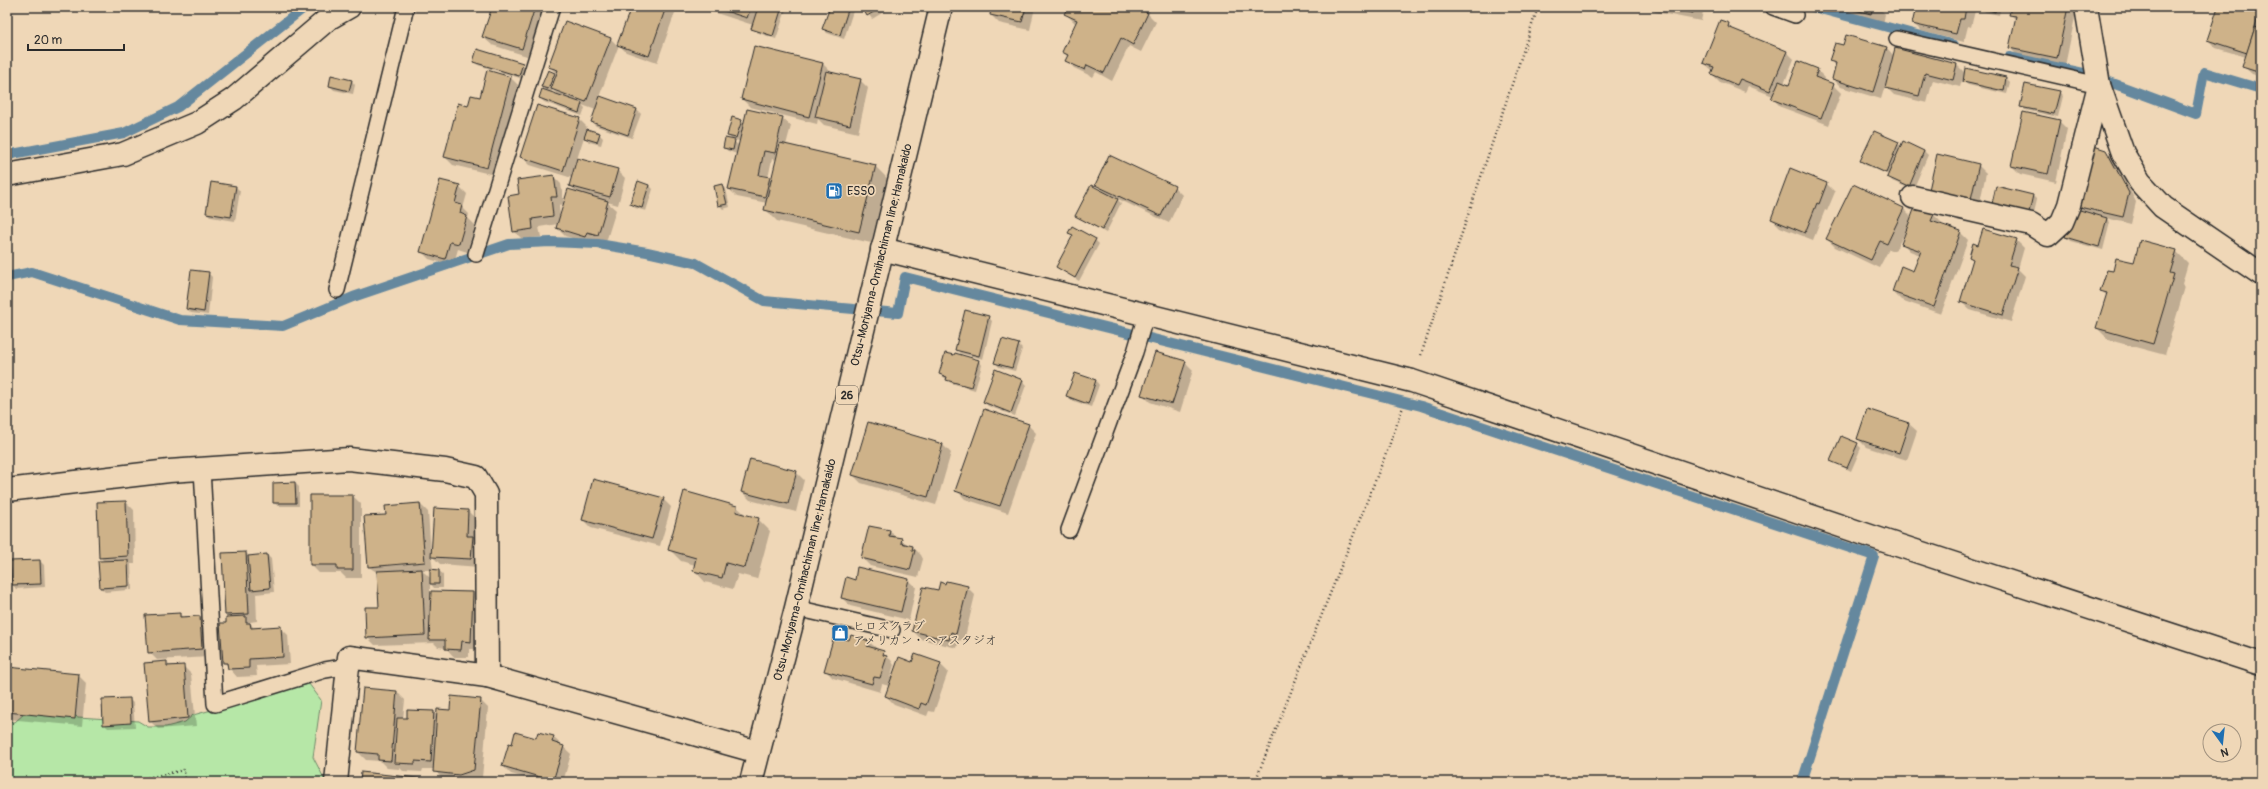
<svg xmlns="http://www.w3.org/2000/svg" width="2268" height="789" viewBox="0 0 2268 789" font-family="Pangolin,'Klee One',sans-serif">
  <style>
    .green { fill: #b6e7a7; stroke: #708969 }
    .shadow { fill: #0003; fill-rule: evenodd }
    .lines { fill: none; stroke-linecap: round; stroke-linejoin: round }
    .stream { stroke: #65889e; stroke-width: 10 }
    .building { fill: #ceb289; stroke: #2b2b2b }
    .lane-casing { stroke: #2b2b2b; stroke-width: 18 }
    .street-casing { stroke: #2b2b2b; stroke-width: 25 }
    .primary-casing { stroke: #2b2b2b; stroke-width: 25 }
    .path { stroke: #2b2b2b; stroke-width: 2.5; stroke-dasharray: 1 3; stroke-linecap: butt }
    .lane { stroke: #efd7b7; stroke-width: 15 }
    .street { stroke: #efd7b7; stroke-width: 22 }
    .primary { stroke: #efd7b7; stroke-width: 22 }
    .labels { text-anchor: middle; dominant-baseline: central; stroke-width: 3.5; stroke-linejoin: round; paint-order: stroke }
    .shield { fill: #efd7b7; stroke: #665f55; stroke-width: 1 }
    .shield-label { font-size: 11px; font-weight: bold; fill: #2b2b2b }
    .poi-label { font-size: 12px; fill: #2b2b2b; stroke: #efd7b7; text-anchor: start }
    .street-label { font-size: 12px; fill: #2b2b2b; stroke: #efd7b7 }
  </style>
  <rect width="100%" height="100%" fill="#efd7b7"/>
  <filter id="ink" filterUnits="userSpaceOnUse"><feTurbulence type="fractalNoise" baseFrequency=".025" numOctaves="2"/><feDisplacementMap in="SourceGraphic" scale="8" xChannelSelector="R" yChannelSelector="G"/><feConvolveMatrix kernelMatrix="1 2 1 2 8 2 1 2 1" color-interpolation-filters="sRGB"/></filter>
  <g filter="url(#ink)">
    <polygon class="green" points="309,684 321,700 313,757 326,782 7,782 7,721 15,722 25,713 62,711 78,717 138,721 148,727 166,727 185,722 193,715"/>
    <g class="shadow">
      <polygon points="493,7 545,7 530,57 492,45 483,37"/>
      <path d="M632,7H677L657,63L626,52L619,45L599,97L637,110L641,114L632,138L596,126L592,122L596,110L582,105L585,108L582,116L544,102L540,98L547,91L542,87L548,71L558,75L549,66L610,38L618,46ZM553,90L559,96L551,93Z"/>
      <polygon points="706,7 787,7 776,39 756,32 752,28 753,25 710,11"/>
      <polygon points="831,7 854,8 844,39 827,33 823,29"/>
      <polygon points="863,7 892,7 872,19"/>
      <polygon points="992,7 1035,7 1030,30 999,23 991,15"/>
      <polygon points="1069,7 1152,7 1148,14 1156,22 1141,52 1129,46 1112,81 1096,72 1093,77 1074,68 1066,60 1068,57 1063,52 1076,24 1066,14"/>
      <polygon points="1650,7 1704,7 1701,21 1655,12"/>
      <polygon points="1813,7 1878,7 1885,14 1883,25 1816,9"/>
      <polygon points="1917,7 1976,7 1971,27 1968,26 1964,42 1921,31 1913,23"/>
      <polygon points="1981,7 2001,7 1999,15 1985,12"/>
      <polygon points="2012,7 2077,7 2065,66 2018,56 2010,48 2016,20 2010,14"/>
      <polygon points="2219,7 2261,7 2261,77 2252,74 2243,66 2246,57 2216,48 2208,40"/>
      <polygon points="1728,24 1734,30 1786,51 1794,59 1784,84 1789,87 1817,70 1825,78 1824,82 1833,85 1841,93 1829,125 1781,107 1773,99 1773,96 1748,86 1745,92 1720,82 1712,74 1713,71 1704,63"/>
      <polygon points="1843,46 1887,48 1894,56 1956,64 1965,73 1966,70 2006,78 2010,82 2007,94 1968,85 1962,80 1960,87 1933,80 1927,103 1894,95 1885,86 1881,99 1841,87 1833,79 1836,67 1831,61"/>
      <polygon points="755,47 823,64 831,72 860,80 868,88 858,133 824,125 818,119 817,124 750,107 742,99"/>
      <polygon points="474,62 522,64 526,68 523,79 478,65"/>
      <polygon points="510,77 518,85 494,175 453,165 445,157 468,107"/>
      <polygon points="352,81 355,85 353,94 334,90 330,86"/>
      <polygon points="2059,92 2063,96 2058,117 2025,110 2021,106"/>
      <path d="M782,118L791,126L786,145L875,166L887,178L871,243L777,221L765,209L767,203L737,197L729,189L737,154L728,151L724,148L733,141L728,135L741,121L744,124ZM733,140L740,141L739,146ZM772,159L777,160L772,181L768,178Z"/>
      <path d="M579,119L587,127L586,130L599,134L603,138L601,145L589,142L584,137L577,159L617,170L625,178L618,205L607,202L616,210L606,242L595,239L593,244L565,236L557,228L558,224L539,227L541,237L522,239L514,231L520,194L553,176L561,184L564,204L577,193L570,185L572,178L530,165L522,157ZM564,204L560,218L559,205Z"/>
      <polygon points="2059,121 2067,129 2056,182 2020,174 2012,166"/>
      <polygon points="1874,132 1902,146 1924,151 1928,155 1913,190 1892,181 1889,175 1865,165 1861,161"/>
      <polygon points="2106,151 2114,159 2136,202 2131,224 2106,218 2110,222 2103,250 2070,241 2066,237 2083,212 2076,205"/>
      <polygon points="1978,165 1986,173 1979,207 1938,198"/>
      <polygon points="1791,170 1827,184 1835,192 1827,211 1825,210 1813,240 1780,227 1772,219"/>
      <polygon points="638,182 649,185 653,189 646,211 635,208 631,204"/>
      <polygon points="1096,184 1174,187 1182,195 1169,223 1116,198 1121,203 1106,233 1076,216 1104,192"/>
      <polygon points="722,185 726,189 730,207 723,209 719,205"/>
      <polygon points="459,186 467,194 463,208 469,214 468,218 475,225 467,252 458,249 453,266 429,259 421,251"/>
      <polygon points="236,187 240,191 235,221 211,217 207,213"/>
      <polygon points="2033,196 2037,200 2032,221 1996,212"/>
      <polygon points="1915,208 1934,215 1942,223 1941,225 1960,232 1968,240 1941,314 1901,300 1893,292 1914,273 1920,255 1910,251 1902,243 1908,227 1895,251 1889,249 1879,268 1835,247 1827,239 1904,209 1912,217"/>
      <polygon points="1070,232 1095,240 1099,244 1079,281 1057,267 1074,236"/>
      <polygon points="2016,240 2024,248 2018,269 2025,276 2011,322 1970,310 1961,302 1974,260 1970,257 1979,246"/>
      <polygon points="2176,251 2188,263 2182,284 2185,287 2165,355 2109,340 2097,328 2107,296 2102,291 2114,273 2134,264"/>
      <polygon points="208,273 212,277 208,315 191,313 187,309"/>
      <polygon points="988,317 992,321 983,359 960,353 956,349"/>
      <polygon points="1018,345 1022,349 1015,371 999,367 996,363"/>
      <polygon points="979,361 982,365 975,390 951,383 940,374"/>
      <polygon points="1185,362 1193,370 1180,412 1150,402 1142,394"/>
      <polygon points="1022,381 1026,385 1015,416 988,406 984,402"/>
      <polygon points="1096,381 1099,385 1091,407 1071,400 1067,396"/>
      <polygon points="1908,423 1917,431 1907,460 1866,447 1858,439"/>
      <polygon points="1028,425 1036,433 1008,513 965,499 957,491"/>
      <polygon points="1857,444 1861,448 1851,471 1831,461"/>
      <polygon points="943,445 951,453 936,505 861,483 853,475"/>
      <polygon points="796,472 804,480 796,512 750,500 742,492"/>
      <polygon points="295,483 299,487 299,506 278,506 274,503"/>
      <polygon points="311,496 353,496 361,504 361,578 346,578 341,573 319,573 311,565"/>
      <polygon points="663,499 671,507 660,546 591,528 583,520"/>
      <polygon points="126,502 134,510 135,564 131,564 132,590 130,590 129,564 127,564 128,590 105,592 101,588 105,562 100,557"/>
      <path d="M420,504L428,512L431,554L468,511L476,519L475,540L480,545L479,567L440,564L431,555L433,570L439,571L443,574V588H434L430,583V592L473,593L481,602L479,649H469V657H454L446,648L438,647L434,643L375,645L367,637L380,608L379,574L369,567L387,516ZM422,570H431V579Z"/>
      <polygon points="737,507 746,515 758,519 770,531 757,579 738,574 733,589 705,582 694,570 695,565 681,561 669,549"/>
      <polygon points="890,531 897,538 913,547 921,555 923,559 918,577 870,566 862,558"/>
      <polygon points="246,553 250,557 267,555 271,559 274,592 256,594 257,621 250,622 254,629 280,627 288,635 290,664 256,666 257,676 237,677 224,662 227,624 230,618 226,615 223,554"/>
      <polygon points="40,561 44,565 45,587 16,589 13,585"/>
      <polygon points="908,579 916,587 909,620 850,606 842,598 856,581"/>
      <polygon points="946,585 967,587 975,595 964,641 959,640 957,648 921,639 913,631 938,591"/>
      <polygon points="179,614 184,618 199,617 207,625 209,657 157,660 149,652"/>
      <polygon points="868,641 891,660 894,665 890,678 913,663 940,664 948,672 934,712 929,711 927,716 894,704 886,696 889,686 882,684 880,692 833,678 825,670 850,642"/>
      <polygon points="166,662 171,667 183,666 191,674 196,726 158,729 150,721"/>
      <polygon points="7,668 78,675 86,683 82,726 7,719"/>
      <polygon points="364,689 397,692 405,700 403,719 434,712 437,716 480,700 488,708 482,778 470,782 452,782 442,779 434,769 423,769 422,772 403,771 399,767 399,769 387,768 380,761 366,760 358,752"/>
      <polygon points="129,699 133,703 135,727 108,728 104,724"/>
      <polygon points="553,737 571,754 563,782 540,782 511,774 503,766 513,745"/>
    </g>
    <g class="lines">
      <g class="stream">
        <polyline points="1813,7 1954,45"/>
        <polyline points="2009,57 2088,74 2196,114 2204,72 2261,89"/>
        <polyline points="7,155 124,133 178,107 305,7"/>
        <polyline points="7,277 32,272 180,320 283,326 353,297 509,244 551,242 598,244 647,252 696,263 764,301 898,313 905,277 1421,406 1874,556 1802,782"/>
      </g>
    </g>
    <g class="building">
      <polygon points="492,7 535,7 522,49 482,37"/>
      <polygon points="631,7 666,7 649,56 617,45"/>
      <polygon points="713,7 751,7 747,18"/>
      <polygon points="758,7 782,7 773,36 751,29"/>
      <polygon points="830,7 849,7 840,35 822,29"/>
      <polygon points="862,7 882,7 867,16"/>
      <polygon points="991,7 1026,7 1022,22 990,15"/>
      <polygon points="1068,7 1140,7 1140,9 1148,13 1133,45 1121,38 1104,73 1087,65 1085,70 1065,61 1068,55 1062,52 1077,20 1064,14"/>
      <polygon points="1661,7 1695,7 1693,13"/>
      <polygon points="1842,7 1873,7 1871,14"/>
      <polygon points="1916,7 1966,7 1964,19 1960,19 1956,34 1912,24"/>
      <polygon points="1980,7 1996,7 1995,12"/>
      <polygon points="2011,7 2068,7 2057,58 2009,48 2016,16 2009,15"/>
      <polygon points="2218,7 2261,7 2247,53 2207,40"/>
      <polygon points="1720,20 1729,23 1728,27 1787,51 1770,91 1740,79 1737,85 1711,74 1714,67 1703,63"/>
      <polygon points="565,21 611,38 586,102 551,89 558,70 548,67"/>
      <polygon points="2255,27 2261,29 2261,73 2242,67"/>
      <polygon points="1846,35 1887,47 1873,92 1832,79 1836,63 1829,61 1835,43 1843,45"/>
      <polygon points="754,46 823,63 809,117 741,99"/>
      <polygon points="1895,48 1957,64 1953,80 1925,73 1919,96 1885,88"/>
      <polygon points="477,49 523,63 519,76 473,62"/>
      <polygon points="1798,61 1818,69 1815,77 1834,84 1821,118 1771,99 1779,81 1789,85"/>
      <polygon points="1965,68 2006,77 2004,91 1963,82"/>
      <polygon points="487,70 511,77 487,168 444,157 458,103 468,106 471,95 480,97"/>
      <polygon points="548,70 555,73 548,89 541,87"/>
      <polygon points="826,71 861,79 850,125 815,117"/>
      <polygon points="331,75 352,80 349,91 329,86"/>
      <polygon points="2025,84 2060,91 2054,114 2020,107"/>
      <polygon points="542,89 582,103 579,113 539,98"/>
      <polygon points="600,96 637,109 628,135 591,122"/>
      <polygon points="537,105 580,118 563,171 520,157"/>
      <polygon points="747,109 783,117 775,153 764,151 759,175 770,177 765,197 728,189"/>
      <polygon points="2023,112 2060,120 2048,174 2011,166"/>
      <polygon points="732,117 742,120 736,138 727,136"/>
      <polygon points="587,129 600,133 597,142 584,138"/>
      <polygon points="1874,131 1899,142 1886,173 1860,161"/>
      <polygon points="725,138 735,140 733,150 723,148"/>
      <polygon points="1903,141 1924,151 1909,187 1887,177"/>
      <polygon points="780,143 876,165 859,232 764,210"/>
      <polygon points="2091,145 2106,150 2129,193 2123,217 2075,206"/>
      <polygon points="1937,154 1979,164 1971,199 1929,190"/>
      <polygon points="1109,155 1175,186 1161,216 1095,185"/>
      <polygon points="577,158 618,169 610,197 569,186"/>
      <polygon points="1790,168 1827,183 1819,204 1817,203 1805,233 1771,219"/>
      <polygon points="554,175 557,197 551,197 553,216 532,219 533,229 513,232 508,196 519,194 517,180"/>
      <polygon points="440,180 460,185 455,203 462,205 460,213 467,216 459,244 450,242 445,259 420,252"/>
      <polygon points="638,181 649,185 642,208 630,204"/>
      <polygon points="211,182 236,186 231,217 206,213"/>
      <polygon points="722,184 727,204 718,206 714,186"/>
      <polygon points="1853,184 1904,208 1887,244 1880,241 1871,260 1826,239"/>
      <polygon points="1091,185 1118,199 1102,230 1075,216"/>
      <polygon points="1996,186 2033,195 2028,217 1991,208"/>
      <polygon points="568,189 608,201 598,235 587,232 585,237 556,228"/>
      <polygon points="1915,207 1934,214 1931,221 1961,231 1934,307 1892,292 1901,266 1913,271 1921,251 1901,244"/>
      <polygon points="2073,208 2107,218 2099,247 2065,237"/>
      <polygon points="1072,226 1096,239 1075,278 1056,267 1073,235 1068,233"/>
      <polygon points="1983,229 2017,239 2009,265 2018,267 2003,315 1960,302 1973,259 1969,257 1973,243 1978,245"/>
      <polygon points="2140,240 2177,250 2170,273 2174,274 2153,344 2096,328 2107,293 2100,291 2107,270 2113,271 2116,258 2134,262"/>
      <polygon points="191,270 209,272 204,312 186,309"/>
      <polygon points="965,310 989,316 979,356 955,350"/>
      <polygon points="1002,339 1019,344 1012,368 994,363"/>
      <polygon points="1155,352 1186,361 1172,404 1141,395"/>
      <polygon points="945,353 954,355 955,353 979,360 971,387 946,380 947,377 939,374"/>
      <polygon points="995,369 1023,380 1011,413 983,402"/>
      <polygon points="1075,373 1096,380 1088,404 1066,396"/>
      <polygon points="984,409 1029,424 1000,506 955,491"/>
      <polygon points="1867,409 1909,423 1899,453 1857,439"/>
      <polygon points="868,422 943,444 928,497 852,475"/>
      <polygon points="1841,436 1858,443 1847,468 1830,461"/>
      <polygon points="750,459 797,471 788,504 741,492"/>
      <polygon points="593,479 664,498 652,539 582,520"/>
      <polygon points="295,482 296,503 273,503 273,483"/>
      <polygon points="684,491 737,506 736,512 759,518 745,568 726,563 722,578 693,571 696,558 668,550"/>
      <polygon points="310,495 353,495 353,570 337,570 337,565 310,565"/>
      <polygon points="126,501 128,556 99,558 97,502"/>
      <polygon points="420,503 425,562 368,567 364,516 386,515 385,506"/>
      <polygon points="434,508 468,510 467,536 473,536 471,559 431,557"/>
      <polygon points="869,526 890,530 889,536 902,538 901,543 913,546 912,550 915,550 910,570 861,558"/>
      <polygon points="246,552 249,614 225,615 222,553"/>
      <polygon points="267,554 270,588 251,590 248,556"/>
      <polygon points="40,560 41,584 12,585 10,561"/>
      <polygon points="128,560 129,586 100,588 98,561"/>
      <polygon points="857,567 909,579 901,612 841,598 846,577 855,580"/>
      <polygon points="422,569 425,635 366,638 365,607 379,607 377,571"/>
      <polygon points="430,569 439,570 439,584 430,584"/>
      <polygon points="946,581 968,586 956,634 951,632 949,640 912,631 923,587 938,590 940,582 945,584"/>
      <polygon points="431,591 473,592 471,642 462,641 461,650 445,649 445,640 429,640"/>
      <polygon points="180,613 180,617 200,616 202,649 148,653 145,615"/>
      <polygon points="246,616 246,623 250,623 251,628 281,626 283,657 249,659 249,668 228,669 227,663 223,663 220,623 226,623 226,617"/>
      <polygon points="851,635 869,641 867,646 884,651 883,655 887,656 880,678 874,677 872,684 824,671 834,636 849,640"/>
      <polygon points="915,654 941,663 926,705 921,703 919,709 885,696 899,657 912,662"/>
      <polygon points="167,661 167,666 184,665 188,718 149,722 144,663"/>
      <polygon points="7,667 79,674 75,719 7,712"/>
      <polygon points="363,688 397,691 391,761 378,760 378,754 357,752"/>
      <polygon points="451,696 481,699 474,770 459,775 433,772 437,709 450,710"/>
      <polygon points="130,698 131,723 103,725 102,699"/>
      <polygon points="407,710 434,711 431,762 415,761 415,764 394,763 397,718 407,718"/>
      <polygon points="515,732 536,738 538,732 554,736 552,742 564,746 553,781 502,766 509,743 512,744"/>
      <polygon points="361,772 456,782 360,782"/>
    </g>
    <g class="lines">
      <defs>
        <g id="lane">
          <polyline points="1773,7 1795,15"/>
          <polyline points="1897,39 2099,85"/>
          <polyline points="476,254 552,7"/>
          <polyline points="337,290 406,7"/>
          <polyline points="202,469 215,704 325,670 349,666"/>
          <polyline points="1069,530 1135,352 1146,315"/>
          <polyline points="796,608 892,630"/>
        </g>
        <g id="street">
          <polyline points="2086,7 2099,85 2123,153 2140,182 2163,207 2261,274"/>
          <polyline points="7,175 123,154 197,123 234,99 328,19 349,7"/>
          <polyline points="1913,197 2031,224 2048,235 2062,222 2069,205 2099,85"/>
          <polyline points="882,249 1412,381 1885,541 2261,664"/>
          <polyline points="7,490 169,471 349,459 445,470 476,477 486,494 487,676 758,752"/>
          <polyline points="336,782 349,657 487,676"/>
        </g>
        <g id="primary">
          <path id="s1" d="M751,782L796,608L941,7"/>
        </g>
      </defs>
      <use href="#lane" class="lane-casing"/>
      <use href="#street" class="street-casing"/>
      <use href="#primary" class="primary-casing"/>
      <g class="path">
        <polyline points="1421,355 1538,7"/>
        <polyline points="128,782 184,770 185,782"/>
        <polyline points="1255,782 1389,446 1403,407"/>
      </g>
      <use href="#lane" class="lane"/>
      <use href="#street" class="street"/>
      <use href="#primary" class="primary"/>
    </g>
  </g>
  <defs>
    <symbol id="fuel-square" viewBox="-11 -11 22 22"><rect x="-9" y="-9" width="18" height="18" rx="4" fill="#1f6fb2" stroke="#efd7b7"/><path d="M-5.5-6h7V0h2V4h1.3V-2.5L3-4.5l.8-.8L6-3V5H2.5V1h-1V6h-7ZM-4.2-4.7v3.2H.2V-4.7Z" fill="#fff"/></symbol>
    <symbol id="shop-square" viewBox="-11 -11 22 22"><rect x="-9" y="-9" width="18" height="18" rx="4" fill="#1f6fb2" stroke="#efd7b7"/><path d="M-5-2.5h2.3a2.7 3.5 0 0 1 5.4 0H5L5.5 6h-11ZM-1.5-2.5h3a1.5 2.3 0 0 0-3 0Z" fill="#fff"/></symbol>
  </defs>
  <g fill-rule="evenodd">
    <use href="#fuel-square" x="824" y="181" width="20" height="20"/>
    <use href="#shop-square" x="830" y="623" width="20" height="20"/>
  </g>
  <g class="labels">
    <rect class="shield" x="836" y="386" width="22" height="18" rx="3"/>
    <g class="shield-label">
      <text x="847" y="395">26</text>
    </g>
    <g class="poi-label">
      <text x="847" y="191">ESSO</text>
      <text x="853" y="626">ヒロズクラブ<tspan x="853" dy="14">アメリカン・ヘアスタジオ</tspan></text>
    </g>
    <g class="street-label">
      <text stroke="none"><textPath href="#s1" startOffset="543">Otsu-Moriyama-Omihachiman line;Hamakaido</textPath></text>
      <text stroke="none"><textPath href="#s1" startOffset="219">Otsu-Moriyama-Omihachiman line;Hamakaido</textPath></text>
    </g>
  </g>
  <rect width="2268" height="789" fill="none" stroke="#efd7b7" stroke-width="24"/>
  <rect x="12" y="12" width="2244" height="765" fill="none" stroke="#2b2b2b" stroke-width="1.5" filter="url(#ink)"/>
  <g transform="translate(2222 743) rotate(165)"><circle r="19" fill="#efd7b7" stroke="#a1927f"/>
  <path d="M0-3L7 15L0 10L-7 15Z" fill="#1f6fb2"/>
  <text y="-6" font-size="11" font-weight="bold" text-anchor="middle" fill="#2b2b2b">N</text>
  </g>
  <path d="M28 44v6h96v-6" fill="none" stroke="#2b2b2b" stroke-width="2"/>
  <text x="34" y="44" font-size="12" fill="#2b2b2b" stroke="#efd7b7" stroke-width="3" paint-order="stroke">20 m</text>
</svg>
